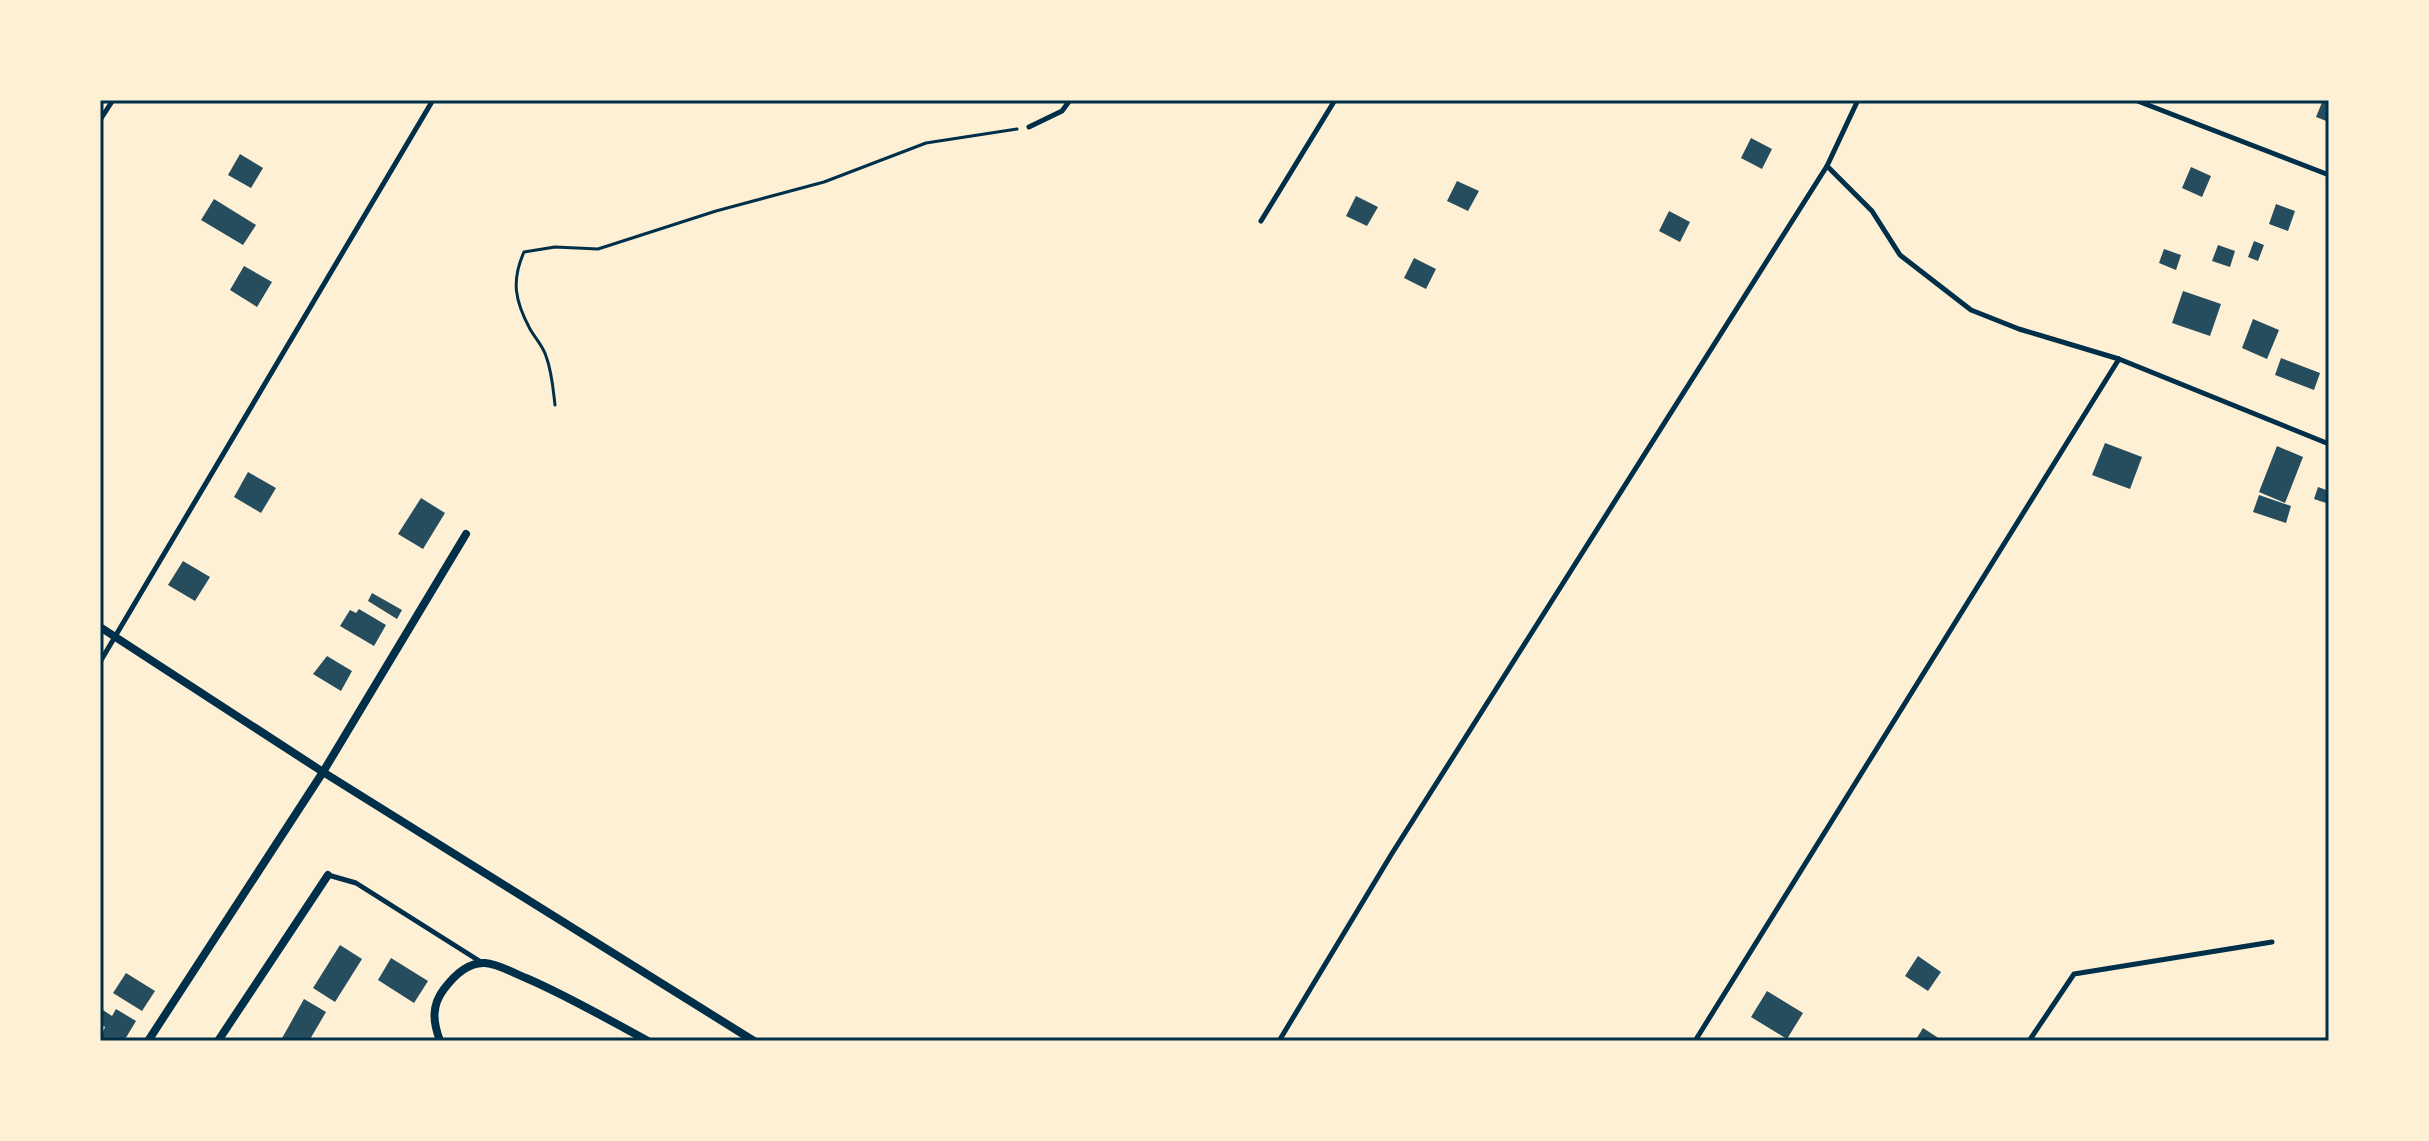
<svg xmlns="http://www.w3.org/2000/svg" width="2429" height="1141" viewBox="0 0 2429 1141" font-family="'Noto Sans',sans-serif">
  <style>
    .building { fill: #264d5e }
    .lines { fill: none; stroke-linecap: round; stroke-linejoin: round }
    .path { stroke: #003049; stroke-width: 3 }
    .service { stroke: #003049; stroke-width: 5 }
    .minor { stroke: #003049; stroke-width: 8 }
    .neatline { fill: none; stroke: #003049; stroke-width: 3 }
  </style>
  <rect width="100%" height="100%" fill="#fdf0d5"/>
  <g class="building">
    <polygon points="2323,100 2329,100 2329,122 2316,117"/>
    <polygon points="1751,138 1772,149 1762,169 1741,158"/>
    <polygon points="240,154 263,168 251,188 228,175"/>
    <polygon points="2191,167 2211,176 2202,197 2182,188"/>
    <polygon points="1457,181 1479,191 1468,211 1447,201"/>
    <polygon points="1356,196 1378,207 1367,226 1346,216"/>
    <polygon points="214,199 256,225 243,245 201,220"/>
    <polygon points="2276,204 2295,211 2288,231 2269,224"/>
    <polygon points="1669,211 1690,222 1680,242 1659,231"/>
    <polygon points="2254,241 2264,245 2258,261 2248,257"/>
    <polygon points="2218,245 2235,251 2230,267 2212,261"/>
    <polygon points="2164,249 2181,255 2176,270 2159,263"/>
    <polygon points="1414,258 1436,269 1426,289 1404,278"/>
    <polygon points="244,266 272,282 257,307 230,290"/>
    <polygon points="2183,291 2221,304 2210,336 2172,323"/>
    <polygon points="2253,319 2279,330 2267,359 2242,348"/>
    <polygon points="2281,358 2320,373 2314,390 2275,375"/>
    <polygon points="2105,443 2142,457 2130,489 2092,475"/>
    <polygon points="2277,446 2303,457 2285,503 2259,492"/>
    <polygon points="248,472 276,488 261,513 234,497"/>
    <polygon points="2318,487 2329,491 2329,504 2314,499"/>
    <polygon points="2259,495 2291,506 2286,523 2253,512"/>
    <polygon points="421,498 445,513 423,549 398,534"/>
    <polygon points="183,561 210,577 195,601 168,585"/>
    <polygon points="372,593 402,610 397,619 368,601"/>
    <polygon points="359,609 386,625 374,646 340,626 350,610 356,613"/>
    <polygon points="327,656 352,671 341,691 313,674"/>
    <polygon points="340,945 362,959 335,1002 313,988"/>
    <polygon points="1918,956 1941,972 1928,991 1905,976"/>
    <polygon points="391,958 428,981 414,1003 378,980"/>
    <polygon points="126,973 155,991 142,1011 113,993"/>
    <polygon points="1767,991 1803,1013 1787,1039 1751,1017"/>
    <polygon points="304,999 326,1012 309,1041 283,1041 281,1040"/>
    <polygon points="100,1008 112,1016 116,1009 136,1021 124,1041 100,1039 105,1027 100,1023"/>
    <polygon points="1923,1028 1943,1041 1915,1041"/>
  </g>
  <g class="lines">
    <path class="path" d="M555,405C553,388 552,372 546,356C543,346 535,338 530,329C515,301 511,281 524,252L555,247L598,249L716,211L824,182L926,143L1017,129"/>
    <g class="service">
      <polyline points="2135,100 2329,175"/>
      <polyline points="100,120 113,100"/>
      <polyline points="1029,127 1062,111 1070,100"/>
      <polyline points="1827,166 1872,211 1900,255 1971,310 2019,329 2119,359 2329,444"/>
      <polyline points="1261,221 1335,100"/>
      <polyline points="100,662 433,100"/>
      <polyline points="328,875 356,883 481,962"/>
      <polyline points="1279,1041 1391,855 1827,166 1858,100"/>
      <polyline points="1695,1041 2119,359"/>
      <polyline points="2029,1041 2074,974 2272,942"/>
    </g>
    <g class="minor">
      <polyline points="100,627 323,772 754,1041"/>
      <polyline points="148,1041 323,772 466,534"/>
      <polyline points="218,1041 328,875"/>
      <path d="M440,1041C433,1022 431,1006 444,989C453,977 468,962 485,963C499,964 513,973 526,978C568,996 607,1019 648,1041"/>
    </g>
  </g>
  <rect width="2429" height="1141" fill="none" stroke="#fdf0d5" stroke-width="204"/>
  <rect x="102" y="102" width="2225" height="937" class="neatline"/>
</svg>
